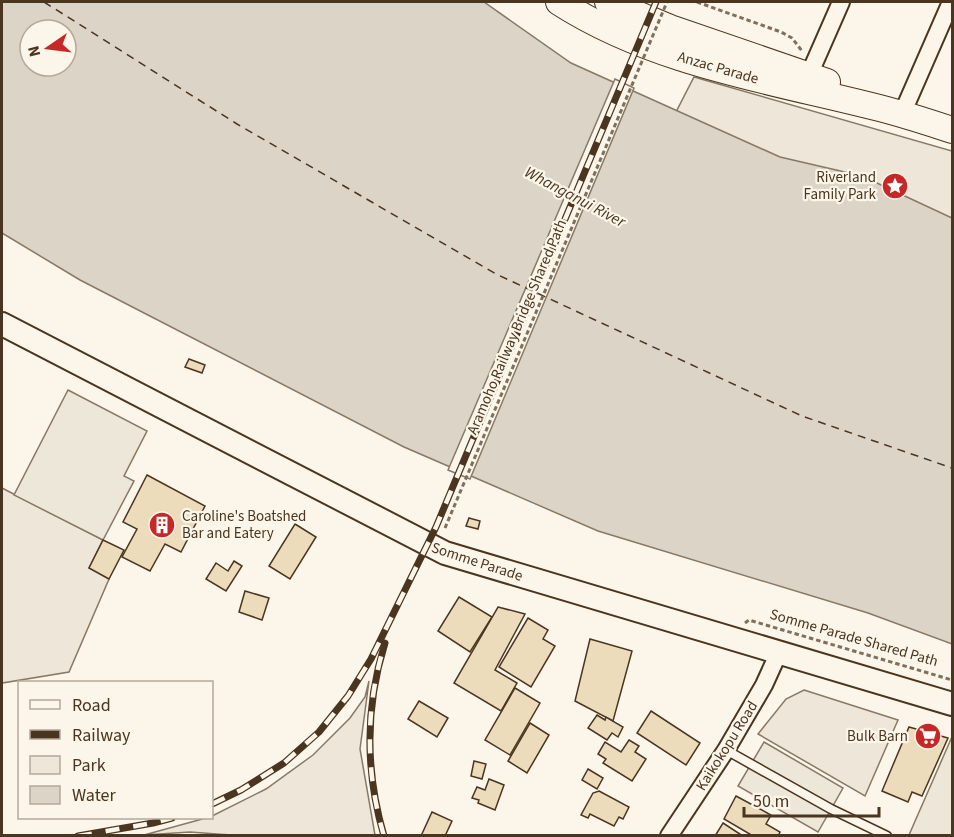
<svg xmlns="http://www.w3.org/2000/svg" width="954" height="837" viewBox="0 0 954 837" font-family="'Source Sans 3',sans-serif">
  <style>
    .green { fill: #ede6d9; stroke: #887966; stroke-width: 1.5 }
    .parking { fill: #ede7d9; stroke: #887966; stroke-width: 1.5 }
    .water { fill: #dcd4c6; stroke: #887966; stroke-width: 1.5; fill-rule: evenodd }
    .pier { fill: #fbf6e9; stroke: #887966; stroke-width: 1.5 }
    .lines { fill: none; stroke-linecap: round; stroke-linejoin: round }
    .ferry { stroke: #4a3520; stroke-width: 1.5; stroke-dasharray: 8 6; stroke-linecap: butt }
    .building { fill: #ecdcbc; stroke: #4a3520; stroke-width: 1.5 }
    .service-casing { stroke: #4a3520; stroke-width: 11 }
    .minor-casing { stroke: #4a3520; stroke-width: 20 }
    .secondary-casing { stroke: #4a3520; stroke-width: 26 }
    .primary-casing { stroke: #4a3520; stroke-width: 28 }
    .path { stroke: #7f6f5c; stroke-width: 3; stroke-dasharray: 4.5 3; stroke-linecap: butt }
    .service { stroke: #fbf6e9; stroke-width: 8 }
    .minor { stroke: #fbf6e9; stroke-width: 16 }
    .secondary { stroke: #fbf6e9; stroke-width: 22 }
    .primary { stroke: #fbf6e9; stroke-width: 26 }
    .rail-casing { stroke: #4a3520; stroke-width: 7 }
    .rail { stroke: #fbf6e9; stroke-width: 4.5; stroke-dasharray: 14; stroke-linecap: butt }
    .path-bridge { stroke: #7f6f5c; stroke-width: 3; stroke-dasharray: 4.5 3; stroke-linecap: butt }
    .labels { text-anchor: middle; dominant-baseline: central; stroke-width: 4.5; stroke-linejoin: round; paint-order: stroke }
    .street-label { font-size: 15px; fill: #4a3520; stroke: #fbf6e9 }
    .poi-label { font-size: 15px; fill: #4a3520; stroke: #fbf6e9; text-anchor: end }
    .water-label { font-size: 16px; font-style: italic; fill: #4a3520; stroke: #fbf6e9 }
  </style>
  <rect width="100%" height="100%" fill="#fbf6e9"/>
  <g class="green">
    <polygon points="694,77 952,151 952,234 675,114"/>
    <polygon points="2,488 103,540 89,568 109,579 69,672 2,683"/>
    <polygon points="369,681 360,749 375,835 244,836 190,832 144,835 206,818 212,818 212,816 266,789 313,755 350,718 365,697"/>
    <polygon points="804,690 898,720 865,796 758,734 786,699"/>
  </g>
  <g class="parking">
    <polygon points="68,390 147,431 124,476 134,481 103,540 14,495"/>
    <polygon points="951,739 952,740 952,835 909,835"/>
    <polygon points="764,742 843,788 818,832 738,786"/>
  </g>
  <path class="water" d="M2,2H484L571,63L780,157L862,176L952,218V644L868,613L598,531L404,447L80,280L2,233ZM30,30H66V66H30Z"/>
  <polygon class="pier" points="615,79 634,88 470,479 448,470"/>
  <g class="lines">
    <polyline class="ferry" points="44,2 237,124 496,274 802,416 952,468"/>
  </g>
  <g class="building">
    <polygon points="189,359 205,365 202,373 185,367"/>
    <polygon points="147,475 205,506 181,552 165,544 150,571 122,557 137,529 123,522"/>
    <polygon points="469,518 480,521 478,529 466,526"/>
    <polygon points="295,524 316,537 290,579 269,566"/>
    <polygon points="103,540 124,550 109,579 89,568"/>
    <polygon points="234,561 242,566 226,591 206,579 216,563 228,571"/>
    <polygon points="245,591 269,598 262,620 239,612"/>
    <polygon points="459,597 492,617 470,652 438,631"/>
    <polygon points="498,607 525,614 495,670 517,683 501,711 454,683"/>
    <polygon points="528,618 548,630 543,639 555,646 531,687 499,667"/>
    <polygon points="590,639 632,651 613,721 575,701"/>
    <polygon points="515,688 540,703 510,755 485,740"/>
    <polygon points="419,701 448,718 437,737 408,719"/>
    <polygon points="651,711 700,743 686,765 637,733"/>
    <polygon points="597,715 605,720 606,717 623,727 618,737 612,733 607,740 588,728"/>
    <polygon points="530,723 549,735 527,773 508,761"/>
    <polygon points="909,727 948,738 922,796 912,792 908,802 882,791"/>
    <polygon points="629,740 639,746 635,752 646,759 632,781 603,763 606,759 598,754 605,742 621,752"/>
    <polygon points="474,761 486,764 482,779 471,776"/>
    <polygon points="588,769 603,778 597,789 582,780"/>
    <polygon points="489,779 504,785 495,810 478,803 479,800 472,798 477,787 485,790"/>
    <polygon points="599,791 629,807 623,819 619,817 614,826 590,814 588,818 581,815 593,793"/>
    <polygon points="736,796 771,815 766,824 780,832 778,836 753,836 724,819"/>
    <polygon points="432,812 452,821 445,836 421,836"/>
    <polygon points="723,823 743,836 715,836"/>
  </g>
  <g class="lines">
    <defs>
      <polyline id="service" points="726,750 831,809 887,836"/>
      <g id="minor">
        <polyline points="809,75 841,2"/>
        <polyline points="902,114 951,2"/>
        <polyline points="669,836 726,750 764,685 779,652"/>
      </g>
      <polyline id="secondary" points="2,324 445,553 952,704"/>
      <g id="primary">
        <path d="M559,2C657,65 776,81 887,110C909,116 931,123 952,130"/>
        <polyline points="608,2 670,28 827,82"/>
      </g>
    </defs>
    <use href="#service" class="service-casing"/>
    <use href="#minor" class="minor-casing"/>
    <use href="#secondary" class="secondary-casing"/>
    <use href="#primary" class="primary-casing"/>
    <g class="path">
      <polyline points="697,2 781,32 792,38 802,51"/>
      <polyline points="745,623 749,620 952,680"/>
    </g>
    <use href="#service" class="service"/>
    <use href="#minor" class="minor"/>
    <use href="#secondary" class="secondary"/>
    <use href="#primary" class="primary"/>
    <defs>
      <g id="rail">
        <polyline points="212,804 241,790 284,763 319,732 348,696 371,659 436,527 656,2"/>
        <polyline points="78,836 153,823 172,818"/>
        <path d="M384,836C365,771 365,707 385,643"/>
      </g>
    </defs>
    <use href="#rail" class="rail-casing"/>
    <use href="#rail" class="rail"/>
    <polyline class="path-bridge" points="445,528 667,2"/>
  </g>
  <defs>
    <symbol id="sight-disc" viewBox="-11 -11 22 22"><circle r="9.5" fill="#c62828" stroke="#fbf6e9"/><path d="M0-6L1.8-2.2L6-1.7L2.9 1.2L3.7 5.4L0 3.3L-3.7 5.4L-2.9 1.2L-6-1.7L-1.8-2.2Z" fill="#fff"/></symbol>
    <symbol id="building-disc" viewBox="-11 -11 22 22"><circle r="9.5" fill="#c62828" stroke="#fbf6e9"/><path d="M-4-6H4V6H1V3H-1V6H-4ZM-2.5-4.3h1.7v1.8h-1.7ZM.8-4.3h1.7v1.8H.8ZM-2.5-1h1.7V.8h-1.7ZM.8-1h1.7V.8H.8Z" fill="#fff"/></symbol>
    <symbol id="supermarket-disc" viewBox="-11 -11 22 22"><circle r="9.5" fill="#c62828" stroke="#fbf6e9"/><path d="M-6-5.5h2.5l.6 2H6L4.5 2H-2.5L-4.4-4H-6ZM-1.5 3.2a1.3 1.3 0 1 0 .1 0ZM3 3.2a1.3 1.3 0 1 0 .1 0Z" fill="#fff"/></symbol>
  </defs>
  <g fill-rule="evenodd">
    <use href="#sight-disc" x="880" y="171" width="30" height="30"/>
    <use href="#building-disc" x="147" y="510" width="30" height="30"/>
    <use href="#supermarket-disc" x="913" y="721" width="30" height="30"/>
  </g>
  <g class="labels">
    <g class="street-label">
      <text transform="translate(718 68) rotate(16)">Anzac Parade</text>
      <text transform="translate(517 327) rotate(-67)">Aramoho Railway Bridge Shared Path</text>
      <text transform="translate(477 562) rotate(18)">Somme Parade</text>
      <text transform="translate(854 638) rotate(16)">Somme Parade Shared Path</text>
      <text transform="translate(727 746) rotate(-58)">Kaikokopu Road</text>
    </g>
    <g class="poi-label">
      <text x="876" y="177">Riverland<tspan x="876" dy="17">Family Park</tspan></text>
      <text x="182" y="516" text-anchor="start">Caroline's Boatshed<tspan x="182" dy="17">Bar and Eatery</tspan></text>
      <text x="908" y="736">Bulk Barn</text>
    </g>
    <g class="water-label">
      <text transform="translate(575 197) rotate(28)">Whanganui River</text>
    </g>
  </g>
  <rect width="954" height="837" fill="none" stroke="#4a3520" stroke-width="6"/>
  <rect x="18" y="681" width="195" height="138" fill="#fbf6e9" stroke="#b4a999" stroke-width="1.5"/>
  <rect x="30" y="700" width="30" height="9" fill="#fbf6e9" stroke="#b4a999" stroke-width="1.5"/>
  <text x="72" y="711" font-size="18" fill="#4a3520">Road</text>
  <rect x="30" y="730" width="30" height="9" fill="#4a3520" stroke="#b4a999" stroke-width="1.5"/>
  <text x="72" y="741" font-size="18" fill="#4a3520">Railway</text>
  <rect x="30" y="756" width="30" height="18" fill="#ede6d9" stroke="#b4a999" stroke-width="1.5"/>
  <text x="72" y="771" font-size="18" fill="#4a3520">Park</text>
  <rect x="30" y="786" width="30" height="18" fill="#dcd4c6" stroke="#b4a999" stroke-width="1.5"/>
  <text x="72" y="801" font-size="18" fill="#4a3520">Water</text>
  <g transform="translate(48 48) rotate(256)"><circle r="28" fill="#fbf6e9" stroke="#b4a999" stroke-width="1.5"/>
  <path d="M0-4.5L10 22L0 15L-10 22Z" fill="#c62828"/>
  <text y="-9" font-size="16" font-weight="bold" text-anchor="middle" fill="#4a3520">N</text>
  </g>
  <path d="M744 807v9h135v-9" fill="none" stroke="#4a3520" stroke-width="3"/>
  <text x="753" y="807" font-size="18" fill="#4a3520" stroke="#fbf6e9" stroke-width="4.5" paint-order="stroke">50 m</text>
</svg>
